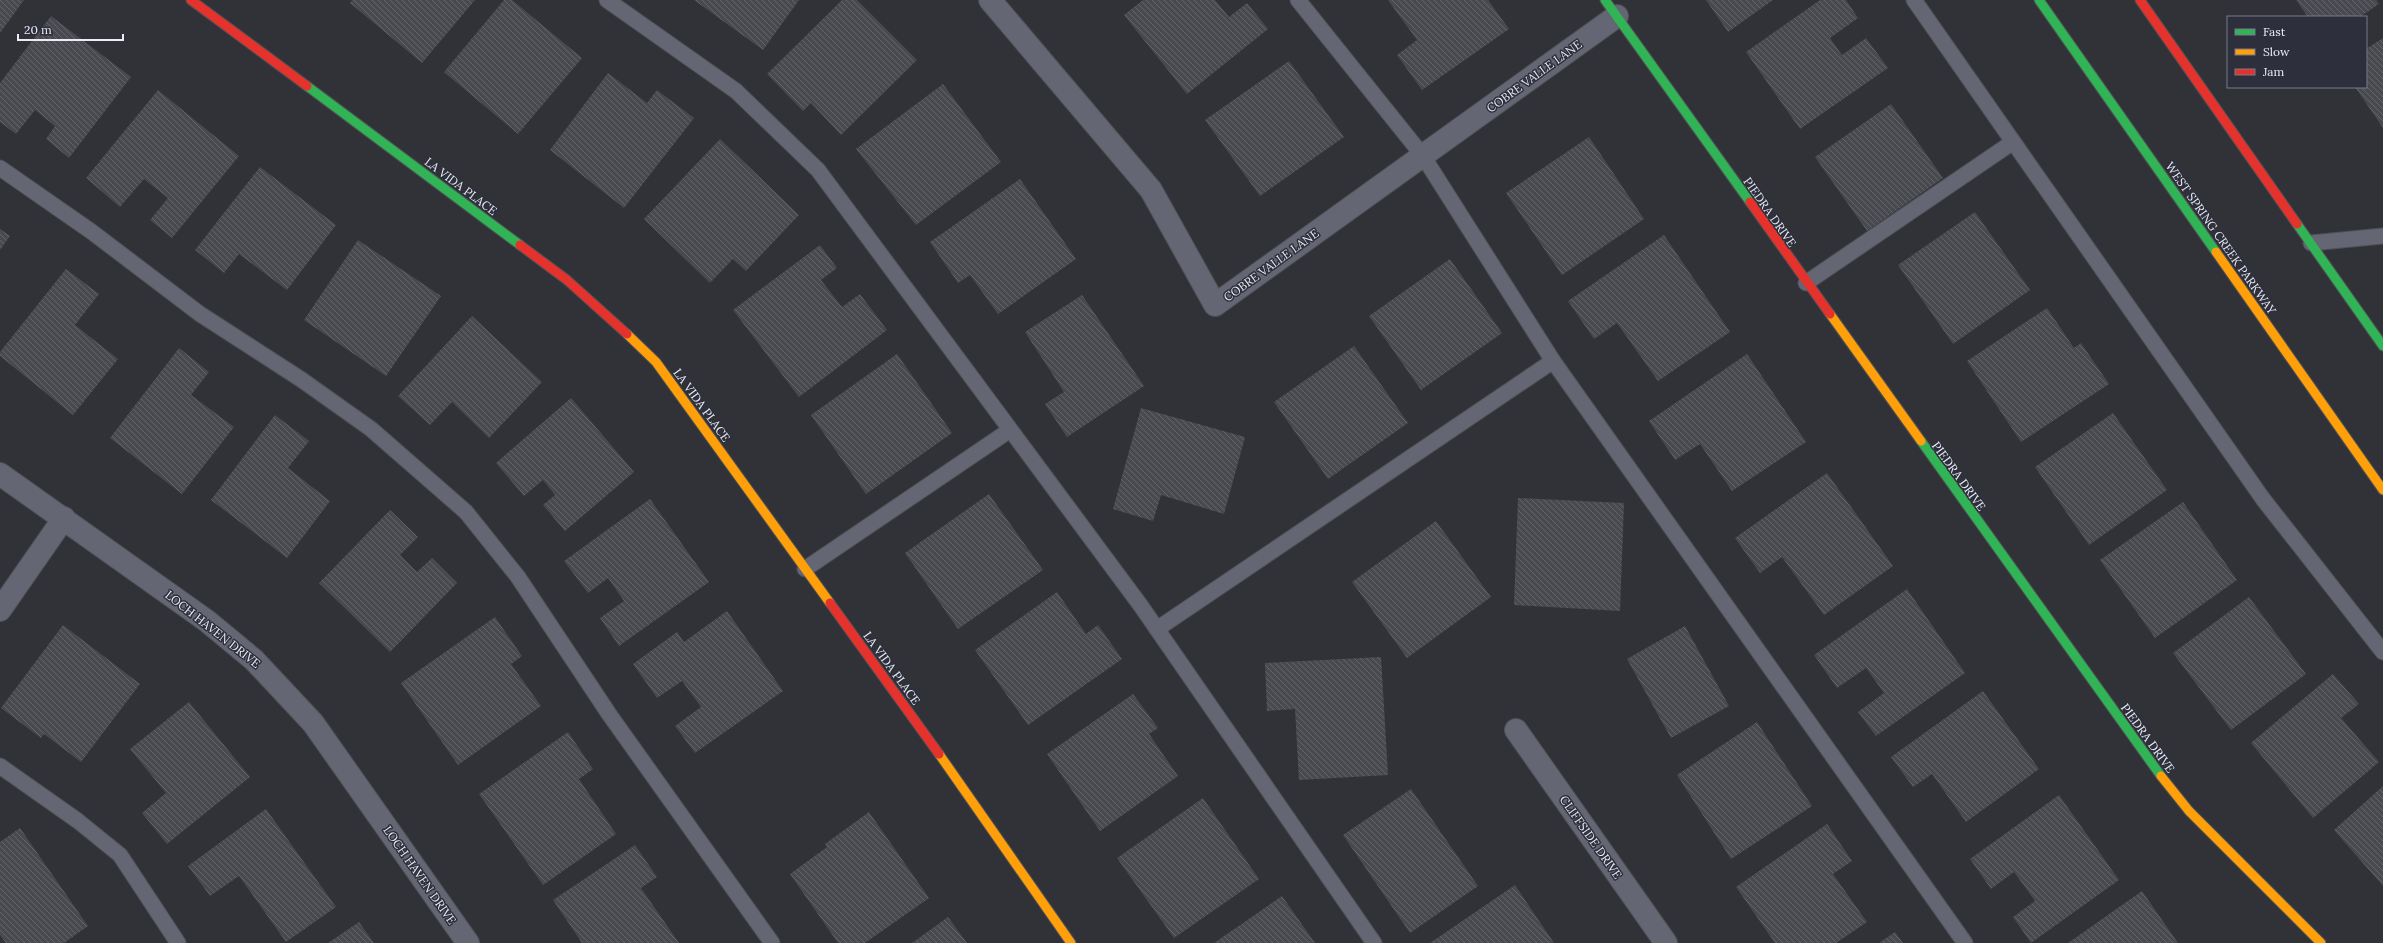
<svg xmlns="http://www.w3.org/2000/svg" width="2383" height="943" viewBox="0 0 2383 943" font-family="Lora,serif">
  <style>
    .building { fill: url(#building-back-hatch) }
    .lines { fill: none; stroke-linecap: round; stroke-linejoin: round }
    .lane-casing { stroke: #4f5155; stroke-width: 17 }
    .street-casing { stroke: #4f5155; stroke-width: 24 }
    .fast-casing { stroke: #4f5155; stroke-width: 11 }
    .slow-casing { stroke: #4f5155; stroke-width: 11 }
    .jam-casing { stroke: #4f5155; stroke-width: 11 }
    .lane { stroke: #646674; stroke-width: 15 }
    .street { stroke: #646674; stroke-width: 22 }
    .fast { stroke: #30b455; stroke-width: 9 }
    .slow { stroke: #ff9f0a; stroke-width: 9 }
    .jam { stroke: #e5322d; stroke-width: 9 }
    .labels { text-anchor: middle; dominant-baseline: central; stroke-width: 3; stroke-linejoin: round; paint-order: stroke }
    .street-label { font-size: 12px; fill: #ebecf5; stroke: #2d303c }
  </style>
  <defs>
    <pattern id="building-back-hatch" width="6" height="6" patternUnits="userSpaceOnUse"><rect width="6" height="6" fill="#494a50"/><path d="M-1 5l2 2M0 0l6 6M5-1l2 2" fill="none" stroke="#63646a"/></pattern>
  </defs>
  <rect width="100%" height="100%" fill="#303238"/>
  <g class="building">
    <polygon points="0,0 24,0 0,33"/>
    <polygon points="352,0 475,0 422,63 350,3"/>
    <polygon points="504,0 512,0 582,58 518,134 444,72"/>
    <polygon points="694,0 799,0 763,50"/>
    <polygon points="842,0 857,0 917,60 841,135 811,103 803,111 767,74"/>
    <polygon points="1143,0 1215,0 1229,17 1247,3 1268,29 1187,94 1124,15"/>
    <polygon points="1388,0 1488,0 1509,29 1422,90 1397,55 1417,40"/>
    <polygon points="1706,0 1773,0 1728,32"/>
    <polygon points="1820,0 1846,0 1858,18 1830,38 1842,55 1866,38 1888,68 1800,129 1746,52"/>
    <polygon points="2296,0 2376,0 2379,4 2360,17 2308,17"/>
    <polygon points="51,16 131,77 69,158 46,139 55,126 35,110 16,134 0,122 0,83"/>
    <polygon points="2383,38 2383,128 2355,87 2366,87 2366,49"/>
    <polygon points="1289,61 1344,137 1260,196 1205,120"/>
    <polygon points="608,73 647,103 657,90 694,118 624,208 550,150"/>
    <polygon points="943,84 1001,162 916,225 856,149"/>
    <polygon points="158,90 239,156 172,238 150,220 168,198 144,179 120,207 86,178"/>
    <polygon points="1891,104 1943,178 1867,231 1815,157"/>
    <polygon points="1589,137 1644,219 1562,275 1506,193"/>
    <polygon points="720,139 799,215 746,271 733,259 710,283 644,219"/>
    <polygon points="260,167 336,225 287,290 239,254 224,273 195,250"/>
    <polygon points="1020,179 1076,259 998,314 970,275 958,283 930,242"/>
    <polygon points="1975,212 2030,290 1953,344 1898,265"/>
    <polygon points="0,229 10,236 0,250"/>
    <polygon points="1664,235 1730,332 1658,381 1617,323 1594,339 1568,301"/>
    <polygon points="358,240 441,296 386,376 304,320"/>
    <polygon points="820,245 837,268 821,280 842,307 860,294 887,330 799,397 733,310"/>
    <polygon points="1450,259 1502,333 1421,390 1369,316"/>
    <polygon points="66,269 99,294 75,325 118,359 73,415 0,356 0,352"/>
    <polygon points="1082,295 1144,386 1067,437 1045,404 1064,392 1025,332"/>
    <polygon points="2047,308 2074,348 2081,343 2109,384 2021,442 1967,361"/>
    <polygon points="472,316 542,382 489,438 452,402 430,425 398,396"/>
    <polygon points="1354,346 1408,423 1328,479 1274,402"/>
    <polygon points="179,348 209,372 191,395 234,427 182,494 110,438"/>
    <polygon points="897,354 952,433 866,494 811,415"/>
    <polygon points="1747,354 1806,442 1732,491 1700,444 1675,460 1649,421"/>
    <polygon points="571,398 634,472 565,531 543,505 555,495 543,480 524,496 496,463"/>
    <polygon points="1141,408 1245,437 1224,514 1161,495 1153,521 1113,509"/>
    <polygon points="2113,413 2167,490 2089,545 2035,467"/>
    <polygon points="275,415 309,441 288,468 330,501 287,558 211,500"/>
    <polygon points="1827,473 1893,566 1824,615 1782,557 1760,573 1735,538"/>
    <polygon points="989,494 1043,570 958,629 905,553"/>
    <polygon points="1518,498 1624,503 1620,611 1514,605"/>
    <polygon points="650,499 709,582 619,646 600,618 624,601 608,578 588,593 564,561"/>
    <polygon points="2183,502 2237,580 2155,638 2100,560"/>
    <polygon points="390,510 418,537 400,555 417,572 432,558 457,583 390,652 319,583"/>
    <polygon points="1436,521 1491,597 1407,658 1352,582"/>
    <polygon points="1907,589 1965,673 1876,736 1858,712 1884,693 1866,668 1837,688 1814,655"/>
    <polygon points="1057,592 1086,634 1098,625 1122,659 1028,725 975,650"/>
    <polygon points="2249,597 2306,674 2231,730 2173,653"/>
    <polygon points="727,611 783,691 695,753 675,726 701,707 682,681 657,698 633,664 677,632 684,642"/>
    <polygon points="495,617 522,656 511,664 541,706 458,765 401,683"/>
    <polygon points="63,625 140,684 81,762 44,734 41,738 1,708"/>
    <polygon points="1685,626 1729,706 1671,738 1627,659"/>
    <polygon points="1381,657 1388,775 1299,780 1295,709 1267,711 1265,663"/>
    <polygon points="2333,674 2359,704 2341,718 2379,762 2313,818 2251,743"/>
    <polygon points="1983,691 2039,769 1966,822 1932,774 1913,787 1891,757"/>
    <polygon points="1133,694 1158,728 1149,734 1178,776 1100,831 1047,754"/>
    <polygon points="189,702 250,777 167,844 142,813 166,793 130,749"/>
    <polygon points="1757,722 1812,806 1731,859 1677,775"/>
    <polygon points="568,732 593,769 579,779 616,834 543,885 479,794"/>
    <polygon points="2383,786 2383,886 2334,830"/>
    <polygon points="1411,789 1478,886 1410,933 1343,835"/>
    <polygon points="2059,795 2119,880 2031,943 2013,917 2035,901 2014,872 1991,889 1970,859"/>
    <polygon points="1203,798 1259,879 1174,938 1117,858"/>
    <polygon points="266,809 336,907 286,942 239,876 210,896 188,866"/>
    <polygon points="869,812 929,898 865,943 838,943 790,874 827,847 825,844"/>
    <polygon points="1827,824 1852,861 1833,874 1867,922 1836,943 1775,943 1736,887"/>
    <polygon points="20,828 88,926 64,943 6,943 0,935 0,842"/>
    <polygon points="635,845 657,877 641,888 679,943 582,943 553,900"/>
    <polygon points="1515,885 1554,943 1430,943"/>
    <polygon points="2142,891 2178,943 2068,943"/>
    <polygon points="1282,896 1315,943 1214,943"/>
    <polygon points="948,917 967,943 912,943"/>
    <polygon points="359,922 374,943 328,943"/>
    <polygon points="1895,932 1903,943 1879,943"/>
  </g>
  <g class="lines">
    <defs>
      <g id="lane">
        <polyline points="607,0 736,91 818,170 1141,606 1374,943"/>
        <polyline points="1298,0 1423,156 1553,361 1965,943"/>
        <polyline points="1914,0 2263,499 2383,652"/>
        <polyline points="0,168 92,232 200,314 302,380 371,429 466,512 518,577 609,714 772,943"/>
        <polyline points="2311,243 2383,236"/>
        <polyline points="1806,283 2013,142"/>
        <polyline points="805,569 1010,430"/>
        <polyline points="1157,629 1553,361"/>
        <polyline points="0,766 78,821 120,855 178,943"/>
      </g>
      <g id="street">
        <polyline points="990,0 1151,190 1215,305 1617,16"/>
        <polyline points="0,474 207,621 254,660 313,723 468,943"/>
        <polyline points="0,610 64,518"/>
        <polyline points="1516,730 1666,943"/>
      </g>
      <g id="fast">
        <polyline points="1605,0 1750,202"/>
        <polyline points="2039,0 2216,252"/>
        <polyline points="307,86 520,245"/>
        <polyline points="2297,224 2383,346"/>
        <polyline points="1921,441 2161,776"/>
      </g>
      <g id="slow">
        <polyline points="2216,252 2383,490"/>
        <polyline points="1830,314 1921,441"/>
        <polyline points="627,334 656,362 830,603"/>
        <polyline points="939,754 1071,943"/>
        <polyline points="2161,776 2189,811 2321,943"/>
      </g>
      <g id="jam">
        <polyline points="191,0 307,86"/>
        <polyline points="2140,0 2297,224"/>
        <polyline points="1750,202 1830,314"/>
        <polyline points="520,245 567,280 627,334"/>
        <polyline points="830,603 939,754"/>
      </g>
    </defs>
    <use href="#lane" class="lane-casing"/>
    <use href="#street" class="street-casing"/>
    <use href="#fast" class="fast-casing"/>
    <use href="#slow" class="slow-casing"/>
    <use href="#jam" class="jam-casing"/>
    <use href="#lane" class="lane"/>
    <use href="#street" class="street"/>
    <use href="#fast" class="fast"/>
    <use href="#slow" class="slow"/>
    <use href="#jam" class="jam"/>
  </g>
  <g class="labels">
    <g class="street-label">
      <text transform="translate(1534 76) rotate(-36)">COBRE VALLE LANE</text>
      <text transform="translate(461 186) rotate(37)">LA VIDA PLACE</text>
      <text transform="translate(1770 212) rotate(55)">PIEDRA DRIVE</text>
      <text transform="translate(2221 238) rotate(55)">WEST SPRING CREEK PARKWAY</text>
      <text transform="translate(1271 265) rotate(-36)">COBRE VALLE LANE</text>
      <text transform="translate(702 405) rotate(54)">LA VIDA PLACE</text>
      <text transform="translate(1959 476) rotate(54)">PIEDRA DRIVE</text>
      <text transform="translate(213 629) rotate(38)">LOCH HAVEN DRIVE</text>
      <text transform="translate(892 668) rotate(54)">LA VIDA PLACE</text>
      <text transform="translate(2148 738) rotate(54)">PIEDRA DRIVE</text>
      <text transform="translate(1591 837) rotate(55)">CLIFFSIDE DRIVE</text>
      <text transform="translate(420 875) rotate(55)">LOCH HAVEN DRIVE</text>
    </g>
  </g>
  <rect x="2227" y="16" width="140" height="72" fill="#2d303c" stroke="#797b86"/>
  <rect x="2235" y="29" width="20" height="6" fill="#30b455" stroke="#797b86"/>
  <text x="2263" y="36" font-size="12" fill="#ebecf5">Fast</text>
  <rect x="2235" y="49" width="20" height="6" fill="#ff9f0a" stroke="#797b86"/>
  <text x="2263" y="56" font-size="12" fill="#ebecf5">Slow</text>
  <rect x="2235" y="69" width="20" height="6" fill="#e5322d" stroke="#797b86"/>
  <text x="2263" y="76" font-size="12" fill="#ebecf5">Jam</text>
  <path d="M18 34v6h105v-6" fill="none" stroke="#ebecf5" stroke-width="2"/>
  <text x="24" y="34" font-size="12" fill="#ebecf5" stroke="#2d303c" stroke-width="3" paint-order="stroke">20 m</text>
</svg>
